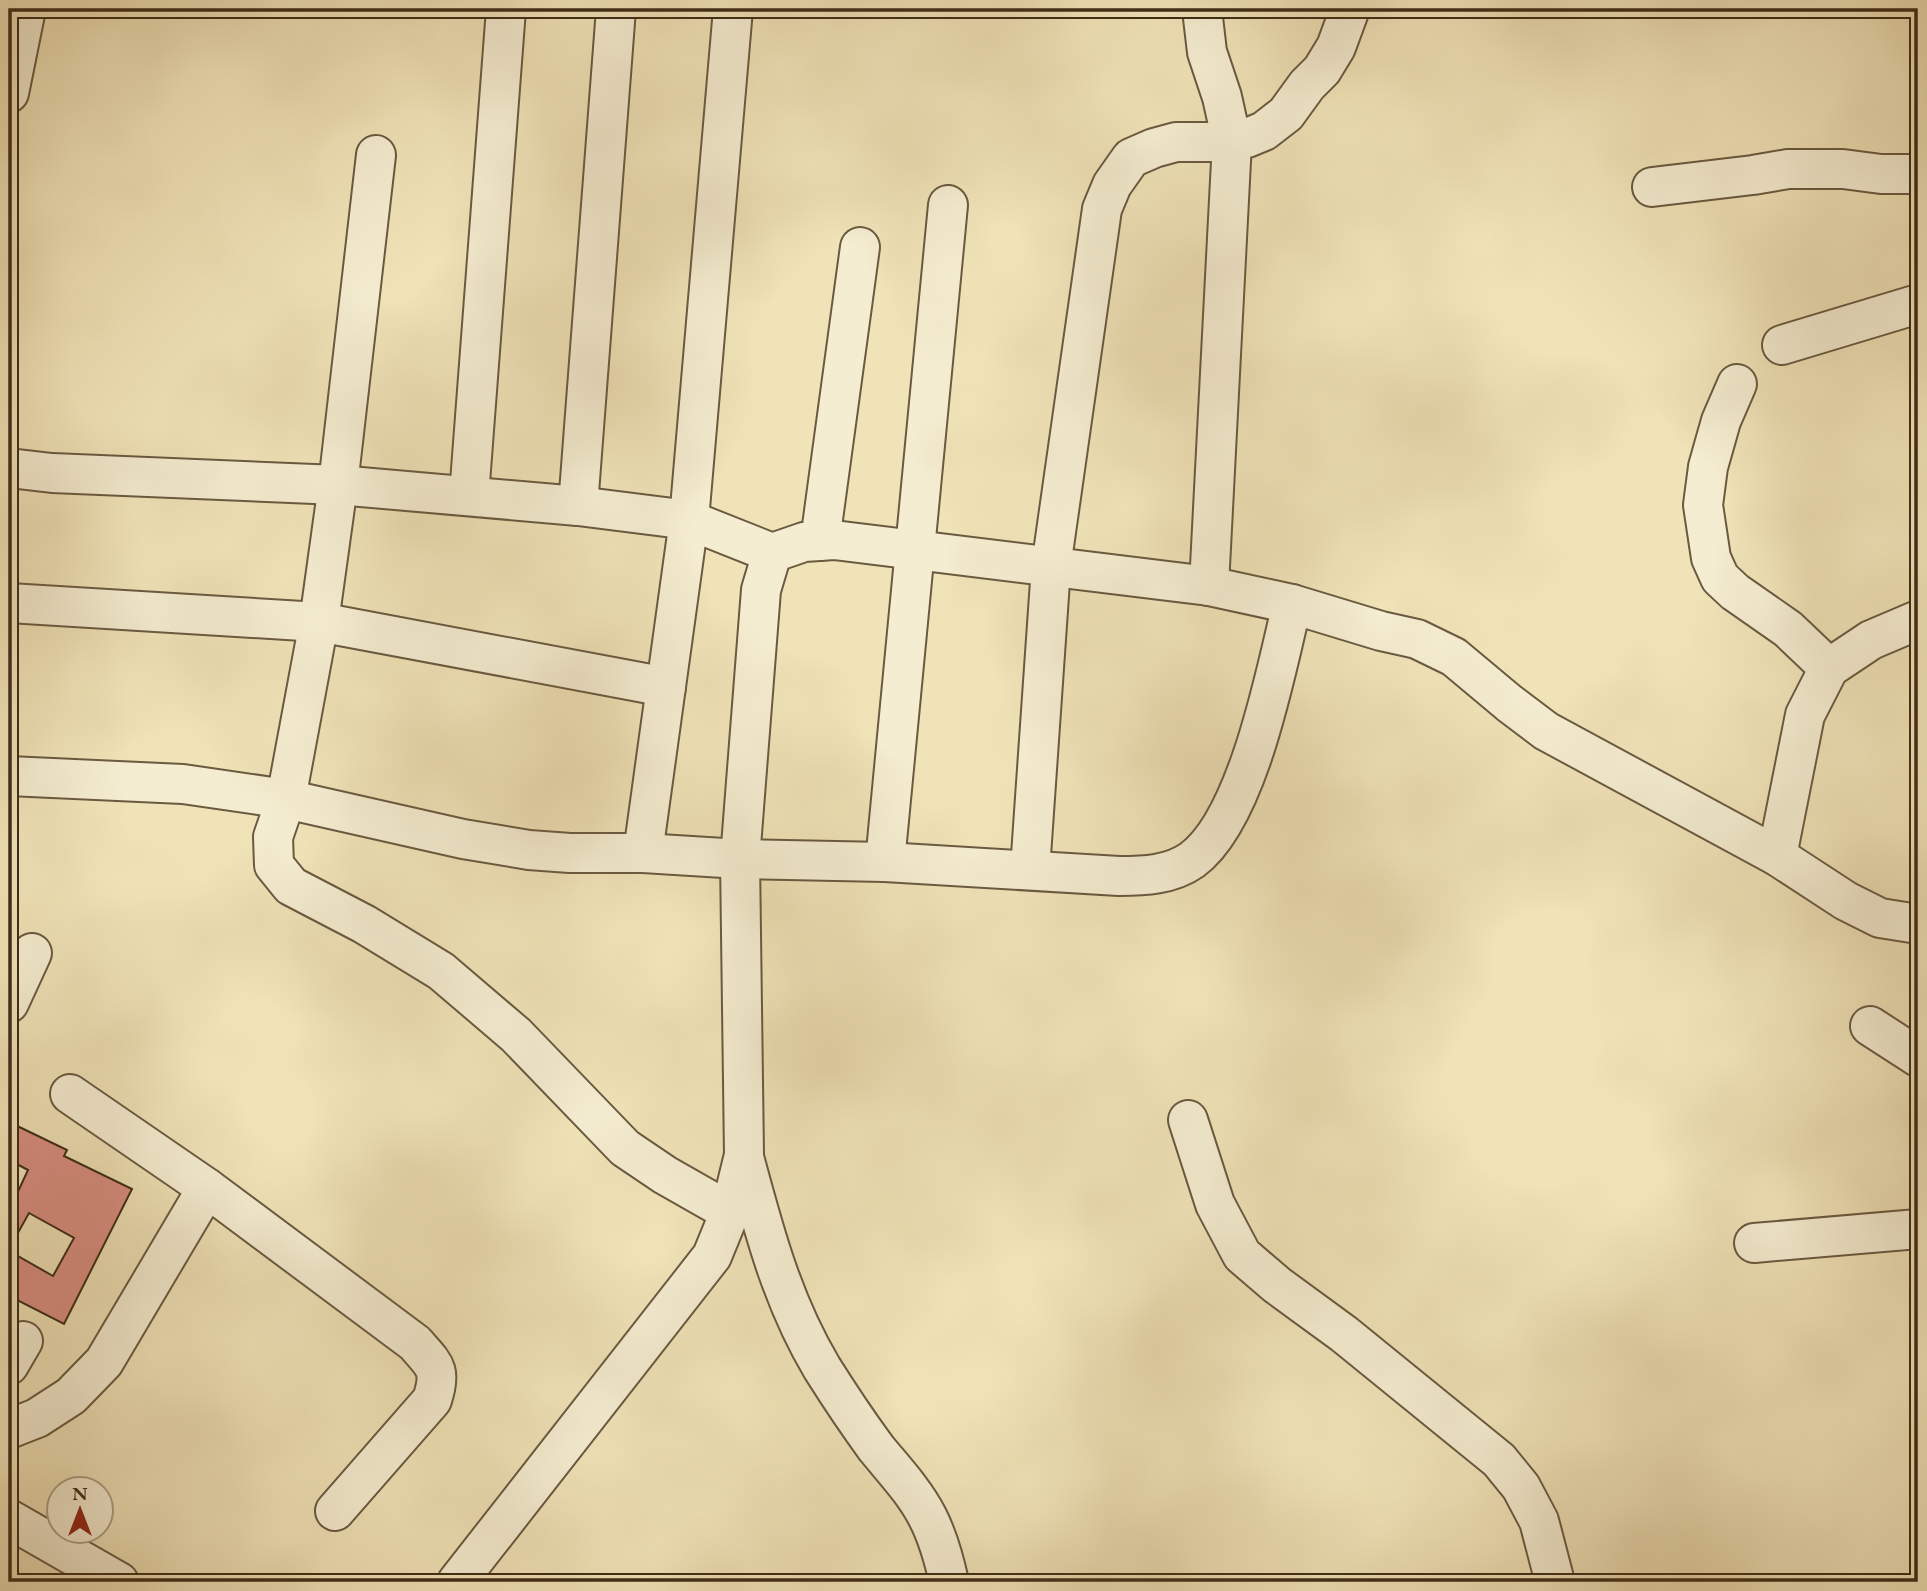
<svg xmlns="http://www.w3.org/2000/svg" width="1927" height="1591" viewBox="0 0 1927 1591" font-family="'EB Garamond',serif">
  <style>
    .building { fill: #d88e81; stroke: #3e2d18; stroke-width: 2 }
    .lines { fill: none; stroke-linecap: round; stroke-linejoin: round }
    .minor-casing { stroke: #6a5a40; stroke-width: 42 }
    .minor { stroke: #f5edd1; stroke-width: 38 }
  </style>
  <rect width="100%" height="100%" fill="#f0e3b8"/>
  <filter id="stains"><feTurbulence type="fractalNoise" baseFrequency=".00286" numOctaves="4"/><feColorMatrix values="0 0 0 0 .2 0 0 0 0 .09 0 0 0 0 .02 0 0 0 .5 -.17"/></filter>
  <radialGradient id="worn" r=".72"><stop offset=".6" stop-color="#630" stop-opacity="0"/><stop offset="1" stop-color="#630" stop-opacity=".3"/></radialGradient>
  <polygon class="building" points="9,1122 67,1150 64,1156 132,1189 64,1324 9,1296 9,1251 53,1276 74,1238 29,1213 9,1249 9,1193 16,1196 28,1170 9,1160"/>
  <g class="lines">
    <defs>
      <g id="minor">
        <polyline points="1202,9 1207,52 1222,97 1232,142 1209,586"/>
        <polyline points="9,93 26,9"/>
        <polyline points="376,155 338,485 319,622 286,799 273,837 274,865 291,886 364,924 441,971 516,1035 625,1148 665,1175 730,1212"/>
        <polyline points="1652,187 1753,175 1788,169 1843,169 1881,174 1918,174"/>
        <polyline points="1782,345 1918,304"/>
        <polyline points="1737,384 1721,421 1708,467 1703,505 1711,558 1720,578 1735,592 1788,629 1829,668"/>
        <polyline points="9,468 52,473 338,485 578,506 689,520 772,553"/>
        <polyline points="469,496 506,9"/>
        <polyline points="578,506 616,9"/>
        <polyline points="820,541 860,247"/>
        <polyline points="9,603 319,622 666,687"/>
        <path d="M9,776L183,784L286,799L463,839L529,850L570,853H643L740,859L885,862L1119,876C1144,876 1171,875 1192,860C1248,819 1276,671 1292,604"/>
        <polyline points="643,853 689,520 733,9"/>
        <polyline points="1777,856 1805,715 1829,668 1871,640 1918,620"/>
        <polyline points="885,862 948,205"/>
        <polyline points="1030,870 1051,567 1102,209 1112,185 1131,158 1154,148 1176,142 1232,142 1247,138 1264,131 1286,114 1307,85 1322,70 1336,47 1350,9"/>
        <polyline points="9,1003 32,953"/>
        <polyline points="1870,1026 1918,1057"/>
        <path d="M70,1094L207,1188L415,1343C435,1366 442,1369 432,1400L335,1511"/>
        <polyline points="1188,1120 1215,1204 1242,1255 1277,1285 1344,1334 1499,1460 1521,1487 1539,1521 1555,1582"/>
        <path d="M744,1157C764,1231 782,1301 822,1368C839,1395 857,1422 876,1448C894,1470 914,1491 927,1516C938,1537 944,1559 949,1582"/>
        <polyline points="1754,1243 1918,1229"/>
        <polyline points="9,1365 23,1341"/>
        <polyline points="9,1429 37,1418 71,1396 104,1362 207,1188"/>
        <polyline points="9,1519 119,1582"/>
        <polyline points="457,1582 712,1256 730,1212 744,1155 740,859 761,590 772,553 804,542 834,540 1209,586 1292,604 1381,631 1417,639 1454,657 1509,703 1546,731 1777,856 1846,901 1880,918 1918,924"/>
      </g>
    </defs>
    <use href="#minor" class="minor-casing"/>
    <use href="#minor" class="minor"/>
  </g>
  <rect width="1927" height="1591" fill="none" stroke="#f0e3b8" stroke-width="35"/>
  <rect x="10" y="10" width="1906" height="1570" fill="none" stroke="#3e2d18" stroke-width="3.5"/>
  <rect x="18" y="18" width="1892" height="1556" fill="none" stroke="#3e2d18" stroke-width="2"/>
  <g transform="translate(80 1510)"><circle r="33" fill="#f5edd1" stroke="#aca087" stroke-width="2"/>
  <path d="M0-5L12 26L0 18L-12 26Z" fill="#8f2418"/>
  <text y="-10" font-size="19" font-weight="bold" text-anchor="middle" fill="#3e2d18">N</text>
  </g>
  <rect width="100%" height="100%" filter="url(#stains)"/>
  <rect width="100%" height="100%" fill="url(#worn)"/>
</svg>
